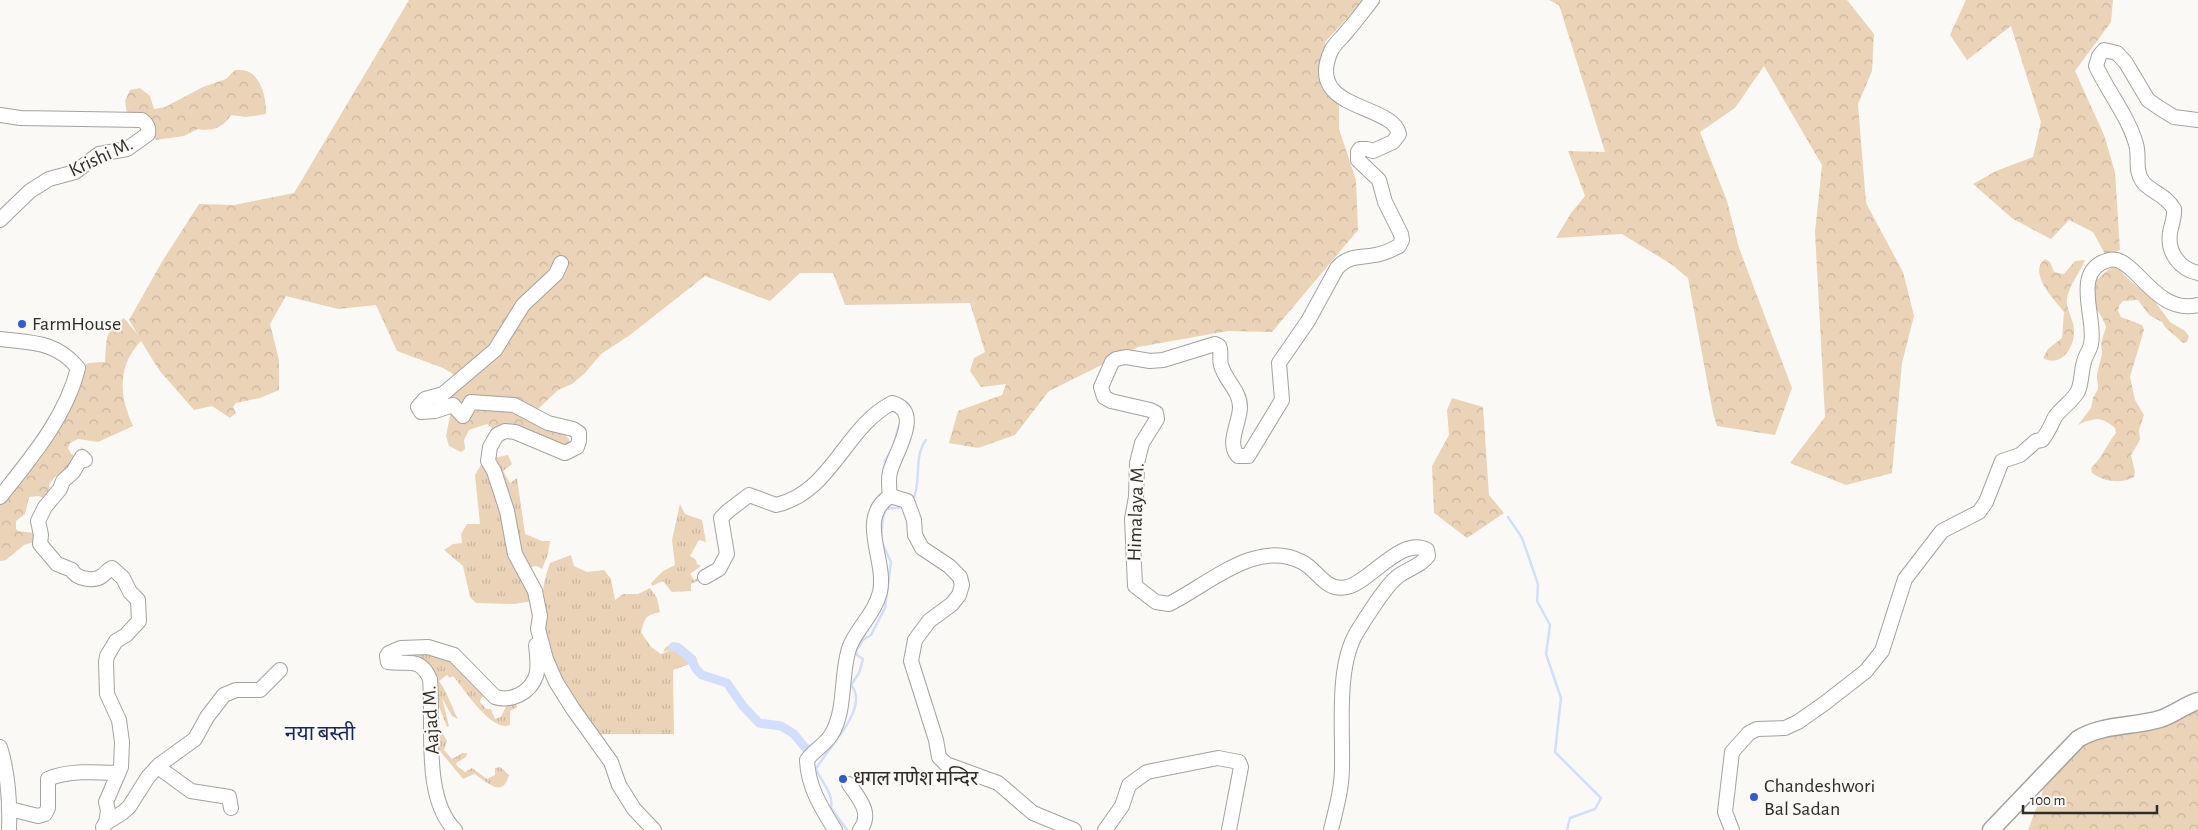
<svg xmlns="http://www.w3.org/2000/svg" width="2198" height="830" viewBox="0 0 2198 830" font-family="'Alegreya Sans','Noto Sans Devanagari',sans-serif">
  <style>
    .grass { fill: url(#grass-tufts) }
    .forest { fill: url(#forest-crowns) }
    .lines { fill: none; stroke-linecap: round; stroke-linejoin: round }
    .stream { stroke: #d1dffc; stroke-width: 2.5 }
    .canal { stroke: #d1dffc; stroke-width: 9 }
    .minor-casing { stroke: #a4a29f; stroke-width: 16 }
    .major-casing { stroke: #a4a29f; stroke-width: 19 }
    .minor { stroke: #fff; stroke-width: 14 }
    .major { stroke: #fff; stroke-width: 16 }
    .poi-dot { fill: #325bcb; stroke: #fbf9f6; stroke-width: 2 }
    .labels { text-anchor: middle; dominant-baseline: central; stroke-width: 4; stroke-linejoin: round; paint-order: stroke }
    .street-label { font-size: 20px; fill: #2e2d2c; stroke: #fbf9f6 }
    .poi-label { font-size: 20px; fill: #2e2d2c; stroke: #fbf9f6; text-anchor: start }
    .neighbourhood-label { font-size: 21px; fill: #13275d; stroke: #fbf9f6 }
  </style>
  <defs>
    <pattern id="grass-tufts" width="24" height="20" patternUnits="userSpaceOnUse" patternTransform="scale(1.25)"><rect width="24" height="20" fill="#ebd3b7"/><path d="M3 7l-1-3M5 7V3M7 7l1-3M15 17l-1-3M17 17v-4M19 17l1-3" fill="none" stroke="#cab59e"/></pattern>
    <pattern id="forest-crowns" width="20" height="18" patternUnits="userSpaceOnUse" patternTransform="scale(1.25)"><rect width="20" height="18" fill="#ebd3b7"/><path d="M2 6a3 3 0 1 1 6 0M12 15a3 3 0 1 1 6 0" fill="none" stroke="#cab59e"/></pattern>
  </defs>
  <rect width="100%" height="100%" fill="#fbf9f6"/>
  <g class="grass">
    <polygon points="508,455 512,464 503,471 510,483 517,478 525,534 542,541 550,541 548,554 542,569 537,566 530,567 521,549 519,534 494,458"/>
    <polygon points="482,463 497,497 533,601 514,604 476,603 470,597 463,566 444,550 453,544 462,543 461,534 467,524 480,524 475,475"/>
    <polygon points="680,504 685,514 702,520 706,542 699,540 690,556 696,560 697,564 701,566 690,574 694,580 705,575 702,579 691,584 691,591 672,592 663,581 652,586 651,583 663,571 675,565 672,540"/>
    <path d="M571,555L574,566L587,572L604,570L611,579L615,600L623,594H638L650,588L657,598L660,612C645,616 646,616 641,632L651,647L661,654L674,649L663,652L665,648L673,642L682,645L696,657L699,668L718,679L723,677L727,680L725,684C711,684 697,676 690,664L673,670L674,734H596C560,683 526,626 550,563Z"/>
    <path d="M404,650L454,658L485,696L481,698L480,702L486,709H491L495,719L501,717L507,704L514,701L517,707L510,711V725C491,733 464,688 453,676L450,678L447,675L439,681C448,693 451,706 458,719L452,716L442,698L449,726L447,727L437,701L438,725L447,741L444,750L452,759L462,753H467L466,757L456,763L457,766L465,772L472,768L487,779L495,775V768L500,767L509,775C502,801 485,779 474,774L463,779L435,745L433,681L391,654Z"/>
  </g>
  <g class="forest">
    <path d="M409,0H1364L1325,42L1339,105V129L1356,180L1358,230L1272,332L1228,331L1138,347L1049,391L1015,435L978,448L949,443L958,411L1002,395L1006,384L981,387L970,371L974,358L985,352L970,303L845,305L833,273H800L770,301L705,276L630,335L601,354L585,373L572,384L558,390L538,409C499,393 473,399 433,408L429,404L458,377L443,368L397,351L376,305L338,309L286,296L270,324L279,360V390L260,398L236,403L233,407L236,413L230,418L212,406L194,410L159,370L141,341C117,366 119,396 133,426L98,442L78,439L70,443L68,448L71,454L79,457L81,447L88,452L89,457L54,477L49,485L50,493L45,499L39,496L29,497L25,514L16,521V529L18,531L34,533L37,541L24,545L6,560L0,561V500L78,371L88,363L105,362C107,339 103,332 124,318L138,335L129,320L163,260L199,204L234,205L294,193Z"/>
    <polygon points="1549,0 1847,0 1874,34 1872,71 1858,104 1866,203 1903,272 1914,316 1902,363 1892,473 1846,485 1790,463 1825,417 1815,232 1822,165 1764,66 1735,108 1700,132 1727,201 1739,248 1792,388 1775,435 1717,426 1713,413 1688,278 1671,264 1622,234 1556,238 1571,213 1585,196 1568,151 1605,152 1559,5"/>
    <polygon points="1966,0 2113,0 2111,22 2075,71 2104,135 2115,172 2120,250 2106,256 2093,232 2069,220 2051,239 2013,219 1973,184 1996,171 2033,157 2041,122 2011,26 1967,60 1950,35"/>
    <path d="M235,70C239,70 245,70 247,71C263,78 266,100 266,114L246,117L231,115C224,127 212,132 198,129L184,136L156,140L145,117L127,114L125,101L130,90L140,88L150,96L154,109L165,107L203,87L226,79Z"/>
    <path d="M2045,259L2050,262L2054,272L2064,274L2075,261L2085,260C2080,272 2069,286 2067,298C2065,309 2075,321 2074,332C2074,348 2061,368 2043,358L2048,349L2062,338L2064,312C2055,300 2027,273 2045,259Z"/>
    <path d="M2117,266L2128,279L2153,299L2170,322L2185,331L2189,336L2187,342L2183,343L2165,327L2162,322L2149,315L2138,300L2123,301L2119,306L2118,311L2121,317L2142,325L2144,330L2130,377L2135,400L2144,415L2139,430L2140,440L2131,455L2135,472L2134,477C2121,484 2104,482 2092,473L2091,468C2102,458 2106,445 2116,433L2115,428C2101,416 2093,418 2078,425L2091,408L2093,398L2098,389L2097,374L2102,354L2101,343L2106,327C2101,308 2079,298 2100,277C2105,272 2111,267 2117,266Z"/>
    <polygon points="1452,398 1483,407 1489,495 1504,513 1467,538 1434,513 1432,466 1449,435 1447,410"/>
    <polygon points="513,407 561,431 569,439 570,444 561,445 510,424 503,425 492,434 492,428 487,424 469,430 464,440 465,449 461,452 449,446 446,436 451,411 456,408"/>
    <polygon points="2198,705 2198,830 2028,830 2042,793 2045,777 2084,738"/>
  </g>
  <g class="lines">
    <g class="stream">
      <polyline points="882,480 885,461 893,447 899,425"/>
      <path d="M913,500C922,481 913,457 926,440"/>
      <polyline points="1508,517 1522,538 1538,584 1537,601 1550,625 1546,654 1561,698 1555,752 1601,798 1595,809 1570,818 1567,830"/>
      <polyline points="881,537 883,518 886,509 903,507"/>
      <polyline points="807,750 808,746 815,744"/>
      <path d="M847,830L831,808C834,794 821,781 816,769C826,749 871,708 851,685L859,673L863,659L857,655L856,651L863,640L871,635L885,608L891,562L882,543"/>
    </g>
    <polyline class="canal" points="673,647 677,647 691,659 696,669 702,675 727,683 743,706 759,723 781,726 794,734 807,750"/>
    <defs>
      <g id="minor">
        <path d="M0,115L20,118L142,120C147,124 149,127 148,134L127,149L99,154L75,172L49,179L30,191L0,220"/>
        <path d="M2198,120L2174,117L2158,107L2148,100L2126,63L2117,53L2104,50L2099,56L2096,66C2108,92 2128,116 2136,144C2140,157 2134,170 2143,182C2152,193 2165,194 2174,209C2175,218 2171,225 2170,233C2167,253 2180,269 2198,273"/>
        <polyline points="561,263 556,274 523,305 495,350 443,394 425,399 418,407 421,412 435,411 453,405 463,416 471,402 514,405 548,423 573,429 579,433 579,441 577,447 565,453 515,432 505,431 497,435 490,447 488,461 494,471 507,511 515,554 535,591 540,616 538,629 546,659 556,682 573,709 611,762 619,785 634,809 654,830"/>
        <path d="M0,339C32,343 56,341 78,368C66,417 31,458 0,497"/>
        <path d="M85,460L82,457L73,472L63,481L60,489L45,507L38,521L41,535L40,544L57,564L72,570C76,579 94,582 102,576C106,573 107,570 112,568L123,578L130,592L138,600L139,621L126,635L116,641L107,656L106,662L107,694L119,720L122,742L121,767L106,802L108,811L106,823"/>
        <path d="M705,577L719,569L727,554L721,518L728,511L749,495L776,505C831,493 845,427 892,403C924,412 895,452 890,472C888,480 889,488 890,496"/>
        <path d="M0,747C8,773 10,803 9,830"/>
        <polyline points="158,767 191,791 229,797 231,808"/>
        <path d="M849,784C859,799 873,813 860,830"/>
        <path d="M10,809L38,816L45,814L48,808V779C69,770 97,772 118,773"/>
        <polyline points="103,827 106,823 122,813 129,807 148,777 159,765 195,739 207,717 224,695 236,690 260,690 280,670"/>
        <path d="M455,830C422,798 434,722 430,679C420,656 408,665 388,662L387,656L389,653L401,648L428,647L454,655L495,697C511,702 530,693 536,676C539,667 537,655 536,645"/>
        <path d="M835,830C821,807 808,787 807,760C813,751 825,745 831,735C847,710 840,671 850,646C858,627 875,613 880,592C887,559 856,519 890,496L907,501L914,520L915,535L922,548L949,566L960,577L962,585L959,595L952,604L929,621L915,640L911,661L936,740L939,757L946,764L998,783L1033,813L1074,830"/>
        <polyline points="1105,830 1122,806 1129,785 1147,772 1218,758 1239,762 1241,767 1229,830"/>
        <path d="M1331,830C1336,809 1342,788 1342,767C1343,728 1336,666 1357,632C1365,619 1386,586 1397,577C1407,569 1421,566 1428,556L1427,550C1401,536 1370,582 1347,587C1325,592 1318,570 1302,562C1256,538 1208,585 1169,604L1156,602L1135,586L1132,519L1136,497L1137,463L1142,443L1157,419L1156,413L1150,410L1111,401L1104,397L1101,387L1112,362L1116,359L1126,357L1150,361L1163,360L1215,344L1219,346C1222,352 1219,359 1221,365C1225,381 1240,390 1240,407C1240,423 1226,443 1238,456H1248L1282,400L1279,363L1308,321L1337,268C1348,255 1361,258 1375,255C1384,254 1391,250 1399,246L1402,240L1401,234L1385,202L1379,180L1358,160V152L1360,149H1367L1373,151L1393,142L1399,134C1393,103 1304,111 1331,51C1335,43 1343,37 1348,30C1357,20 1364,10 1372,0"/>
        <path d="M1732,830L1725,812L1732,752L1749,733L1757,729L1785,728L1798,722L1825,703L1866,671L1882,651L1905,579L1942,531L1979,512L1986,502L2002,461L2020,455L2036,441L2042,440C2048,433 2051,425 2055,417C2061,408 2073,401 2078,391C2082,382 2081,371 2084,362C2085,356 2090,350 2091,344C2097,319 2070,270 2109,260C2135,254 2154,316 2198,305"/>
      </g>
      <path id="major" d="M1991,830L2078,739C2102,724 2133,727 2160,719C2173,715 2185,705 2198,701"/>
    </defs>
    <use href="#minor" class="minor-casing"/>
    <use href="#major" class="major-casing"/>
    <use href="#minor" class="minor"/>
    <use href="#major" class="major"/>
  </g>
  <g class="poi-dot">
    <circle cx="22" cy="324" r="5"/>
    <circle cx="843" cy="779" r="5"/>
    <circle cx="1754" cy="797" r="5"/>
  </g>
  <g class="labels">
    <g class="street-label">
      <text transform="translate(101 157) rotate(-25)">Krishi M.</text>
      <text transform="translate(1136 512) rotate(-88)">Himalaya M.</text>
      <text transform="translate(431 720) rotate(-93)">Aajad M.</text>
    </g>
    <g class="poi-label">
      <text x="32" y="324">FarmHouse</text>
      <text x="853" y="779">धगल गणेश मन्दिर</text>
      <text x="1764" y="786">Chandeshwori<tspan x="1764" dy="23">Bal Sadan</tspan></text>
    </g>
    <g class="neighbourhood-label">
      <text x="320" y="733">नया बस्ती</text>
    </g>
  </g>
  <path d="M2023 805v8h134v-8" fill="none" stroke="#2e2d2c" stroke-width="2.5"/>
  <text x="2030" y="805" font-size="15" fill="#2e2d2c" stroke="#fbf9f6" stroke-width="4" paint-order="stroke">100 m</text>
</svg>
